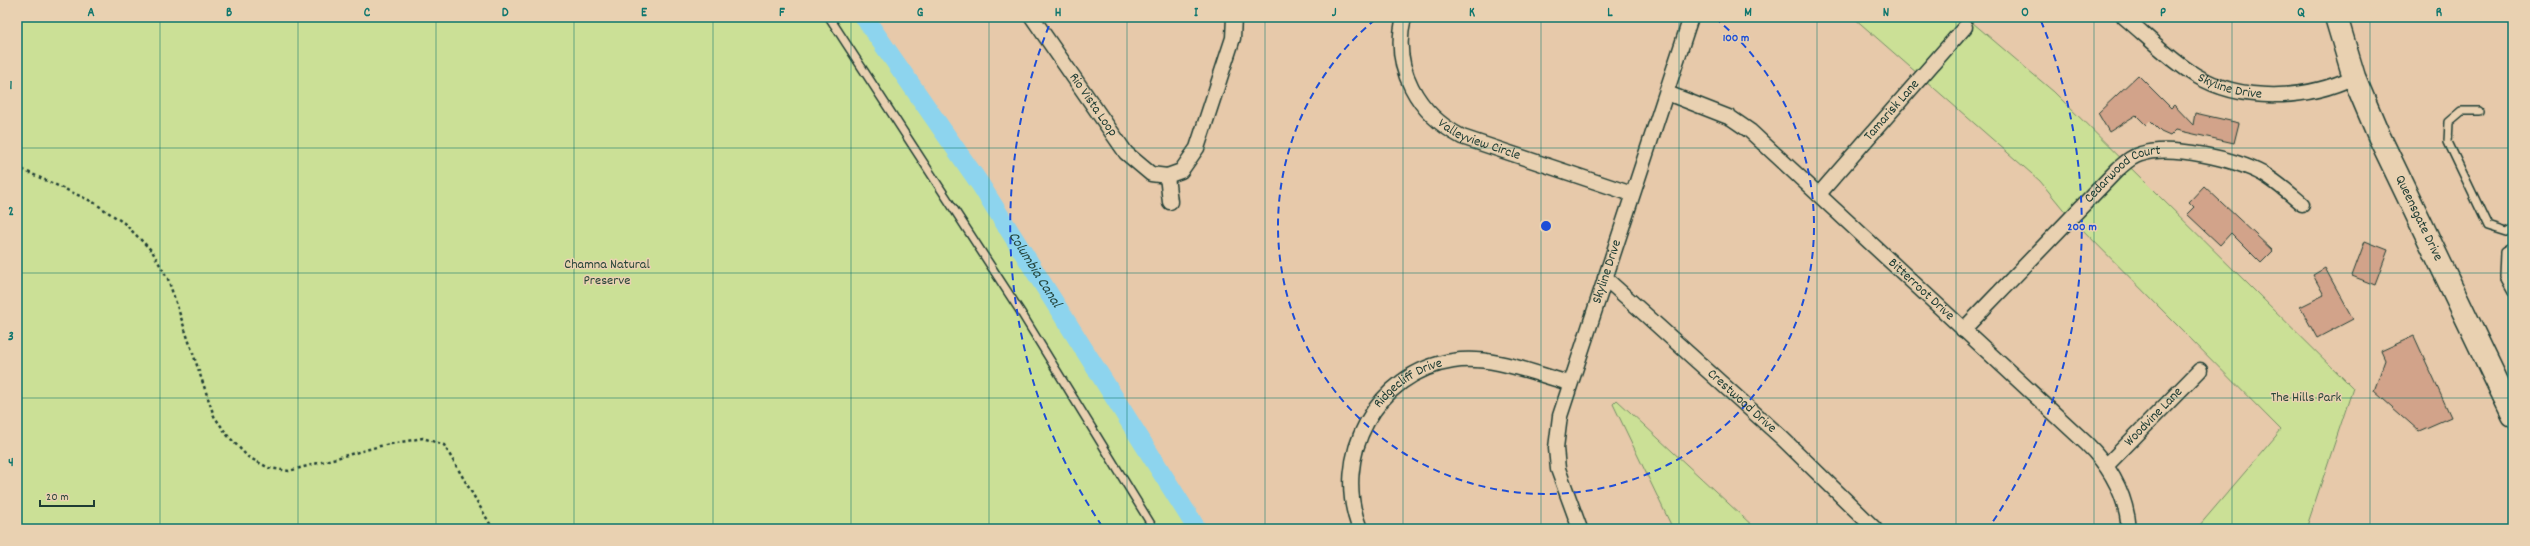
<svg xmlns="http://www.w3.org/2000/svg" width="2530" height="546" viewBox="0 0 2530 546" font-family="Dekko,sans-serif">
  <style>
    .green { fill: #cbe096; stroke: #758e65 }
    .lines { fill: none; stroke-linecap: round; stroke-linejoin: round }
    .canal { stroke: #8dd4ee; stroke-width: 19 }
    .building { fill: #d2a38a; stroke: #1f3d34 }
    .lane-casing { stroke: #1f3d34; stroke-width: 10 }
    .street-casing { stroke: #1f3d34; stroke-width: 17 }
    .primary-casing { stroke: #1f3d34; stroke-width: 25 }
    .path { stroke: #1f3d34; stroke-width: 2.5; stroke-dasharray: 3 3; stroke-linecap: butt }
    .lane { stroke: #e9d1b1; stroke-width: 7 }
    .street { stroke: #e9d1b1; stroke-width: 14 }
    .primary { stroke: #e9d1b1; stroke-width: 22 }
    .grid { fill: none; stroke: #0f766e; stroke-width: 1; stroke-opacity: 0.55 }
    .ring { fill: none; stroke: #1d4ed8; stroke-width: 2; stroke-dasharray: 7 5 }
    .labels { text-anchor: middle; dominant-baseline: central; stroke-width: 3; stroke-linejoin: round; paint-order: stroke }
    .street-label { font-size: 14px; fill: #1f3d34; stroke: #e9d1b1 }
    .park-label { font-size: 14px; fill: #284539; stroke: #e9d1b1 }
    .water-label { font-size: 15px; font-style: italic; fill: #24453d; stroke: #e9d1b1 }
    .centre { fill: #1d4ed8; stroke: #e9d1b1; stroke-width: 2 }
    .ring-label { font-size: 12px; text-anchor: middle; font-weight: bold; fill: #1d4ed8; stroke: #e9d1b1; stroke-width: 3; stroke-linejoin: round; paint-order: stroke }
    .neatline { fill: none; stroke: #0f766e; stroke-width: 1.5 }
    .grid-label { font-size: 13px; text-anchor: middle; font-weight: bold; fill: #0f766e }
  </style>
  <rect width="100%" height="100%" fill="#e7c9aa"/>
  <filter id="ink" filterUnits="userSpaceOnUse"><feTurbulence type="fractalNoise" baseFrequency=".025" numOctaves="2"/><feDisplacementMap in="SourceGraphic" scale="8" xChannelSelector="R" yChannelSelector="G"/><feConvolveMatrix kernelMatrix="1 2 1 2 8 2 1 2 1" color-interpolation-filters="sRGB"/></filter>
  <g filter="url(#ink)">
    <g class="green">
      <polygon points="17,17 864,17 980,184 1197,529 17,529"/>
      <polygon points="1853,17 1966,17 2054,92 2353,388 2306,529 2207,529 2199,526 2281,430 2067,214 2040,181"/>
      <polygon points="1617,400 1756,529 1673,529 1613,404"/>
    </g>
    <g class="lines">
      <path class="canal" id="s1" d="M864,17L980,184L1197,529"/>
    </g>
    <g class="building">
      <polygon points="2138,75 2171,108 2174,105 2193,125 2195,113 2239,123 2234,143 2176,130 2170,136 2161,132 2150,121 2146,125 2136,115 2109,132 2098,113"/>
      <polygon points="2204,186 2273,251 2261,263 2231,233 2220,245 2187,214 2194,207 2189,202"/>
      <polygon points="2365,241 2388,250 2375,285 2352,276"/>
      <polygon points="2325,268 2353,319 2317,338 2300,307 2324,295 2313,275"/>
      <polygon points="2414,336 2451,417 2419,431 2374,391 2385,360 2381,351"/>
    </g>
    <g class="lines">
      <defs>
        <g id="lane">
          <polyline points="829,17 1022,314 1154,529"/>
          <polyline points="2479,111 2462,111 2449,122 2448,142 2488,226 2507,232 2513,229"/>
          <polyline points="2513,247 2505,252 2504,277 2513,293"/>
        </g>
        <g id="street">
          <path id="s2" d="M1032,17L1126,153L1151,174L1167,176L1181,171L1197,148L1233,38L1234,17"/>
          <path id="s3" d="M1404,17C1391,68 1418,114 1462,137L1632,194"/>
          <path id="s4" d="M2124,17C2147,36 2169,59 2195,75C2242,103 2306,100 2354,77"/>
          <path id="s5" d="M1667,93L1731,118L1750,131L2086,443C2111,467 2126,494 2129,529"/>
          <polyline points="1167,176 1170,202"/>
          <path id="s6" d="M1819,194L1965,27"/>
          <path id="s7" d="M1605,278L1782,438L1875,529"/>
          <path id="s8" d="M1963,330L2118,169C2125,163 2132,156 2141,154C2171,144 2235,159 2263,174C2277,182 2289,193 2302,204"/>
          <path id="s9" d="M2107,465L2200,370"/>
          <path id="s10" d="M1360,529C1331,458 1376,372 1453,361C1491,355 1533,373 1569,383"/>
          <path id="s11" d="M1580,529L1558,469L1556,448L1560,416L1691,17"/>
        </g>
        <g id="primary">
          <path id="s12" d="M2336,17L2354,77L2379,136L2513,415"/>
        </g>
      </defs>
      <use href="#lane" class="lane-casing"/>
      <use href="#street" class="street-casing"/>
      <use href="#primary" class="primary-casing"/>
      <polyline class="path" points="17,167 93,202 124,223 152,251 168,279 214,416 228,436 248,457 269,468 289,471 380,446 423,438 444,445 493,529"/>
      <use href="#lane" class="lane"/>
      <use href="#street" class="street"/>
      <use href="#primary" class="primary"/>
    </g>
  </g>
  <path class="grid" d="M160,17V529M298,17V529M436,17V529M574,17V529M713,17V529M851,17V529M989,17V529M1127,17V529M1265,17V529M1403,17V529M1541,17V529M1679,17V529M1817,17V529M1956,17V529M2094,17V529M2232,17V529M2370,17V529M17,148H2513M17,273H2513M17,398H2513"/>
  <g class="ring">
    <path d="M1715 18A268 268 0 1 1 1377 18"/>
    <path d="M1102 526A536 536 0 0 1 1051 21M2041 21A536 536 0 0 1 1990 526"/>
  </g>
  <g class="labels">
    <g class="street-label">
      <text stroke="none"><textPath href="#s4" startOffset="129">Skyline Drive</textPath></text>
      <text stroke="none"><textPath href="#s2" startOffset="107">Rio Vista Loop</textPath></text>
      <text stroke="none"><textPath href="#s6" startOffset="111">Tamarisk Lane</textPath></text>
      <text stroke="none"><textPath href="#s3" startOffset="161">Valleyview Circle</textPath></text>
      <text stroke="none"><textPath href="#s8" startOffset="225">Cedarwood Court</textPath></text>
      <text stroke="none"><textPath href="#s12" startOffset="218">Queensgate Drive</textPath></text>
      <text stroke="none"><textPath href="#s11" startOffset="269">Skyline Drive</textPath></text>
      <text stroke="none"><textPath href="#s5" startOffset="325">Bitterroot Drive</textPath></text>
      <text stroke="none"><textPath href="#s10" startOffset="169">Ridgecliff Drive</textPath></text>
      <text stroke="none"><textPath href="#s7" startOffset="184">Crestwood Drive</textPath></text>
      <text stroke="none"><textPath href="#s9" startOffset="67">Woodvine Lane</textPath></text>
    </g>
    <g class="park-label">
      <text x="607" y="265">Chamna Natural<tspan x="607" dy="16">Preserve</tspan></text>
      <text x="2306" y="398">The Hills Park</text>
    </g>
    <g class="water-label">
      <text stroke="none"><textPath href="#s1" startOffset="305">Columbia Canal</textPath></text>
    </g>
  </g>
  <circle cx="1546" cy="226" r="6" class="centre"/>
  <g class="ring-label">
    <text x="1736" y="41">100 m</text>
    <text x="2082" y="230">200 m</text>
  </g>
  <rect width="2530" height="546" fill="none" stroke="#e9d1b1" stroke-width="44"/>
  <path d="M40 500v6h54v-6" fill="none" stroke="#1f3d34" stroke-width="2"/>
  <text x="46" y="500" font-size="12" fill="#1f3d34" stroke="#e9d1b1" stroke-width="3" paint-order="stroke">20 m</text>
  <rect x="22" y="22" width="2486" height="502" class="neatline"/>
  <g class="grid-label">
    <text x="91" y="16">A</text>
    <text x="229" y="16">B</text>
    <text x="367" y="16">C</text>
    <text x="505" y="16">D</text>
    <text x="644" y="16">E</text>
    <text x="782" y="16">F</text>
    <text x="920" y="16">G</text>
    <text x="1058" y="16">H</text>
    <text x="1196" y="16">I</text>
    <text x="1334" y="16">J</text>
    <text x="1472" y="16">K</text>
    <text x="1610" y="16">L</text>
    <text x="1748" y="16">M</text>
    <text x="1886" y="16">N</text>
    <text x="2025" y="16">O</text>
    <text x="2163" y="16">P</text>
    <text x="2301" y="16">Q</text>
    <text x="2439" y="16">R</text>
    <text x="11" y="89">1</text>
    <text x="11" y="215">2</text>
    <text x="11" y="340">3</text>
    <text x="11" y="466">4</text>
  </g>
</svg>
